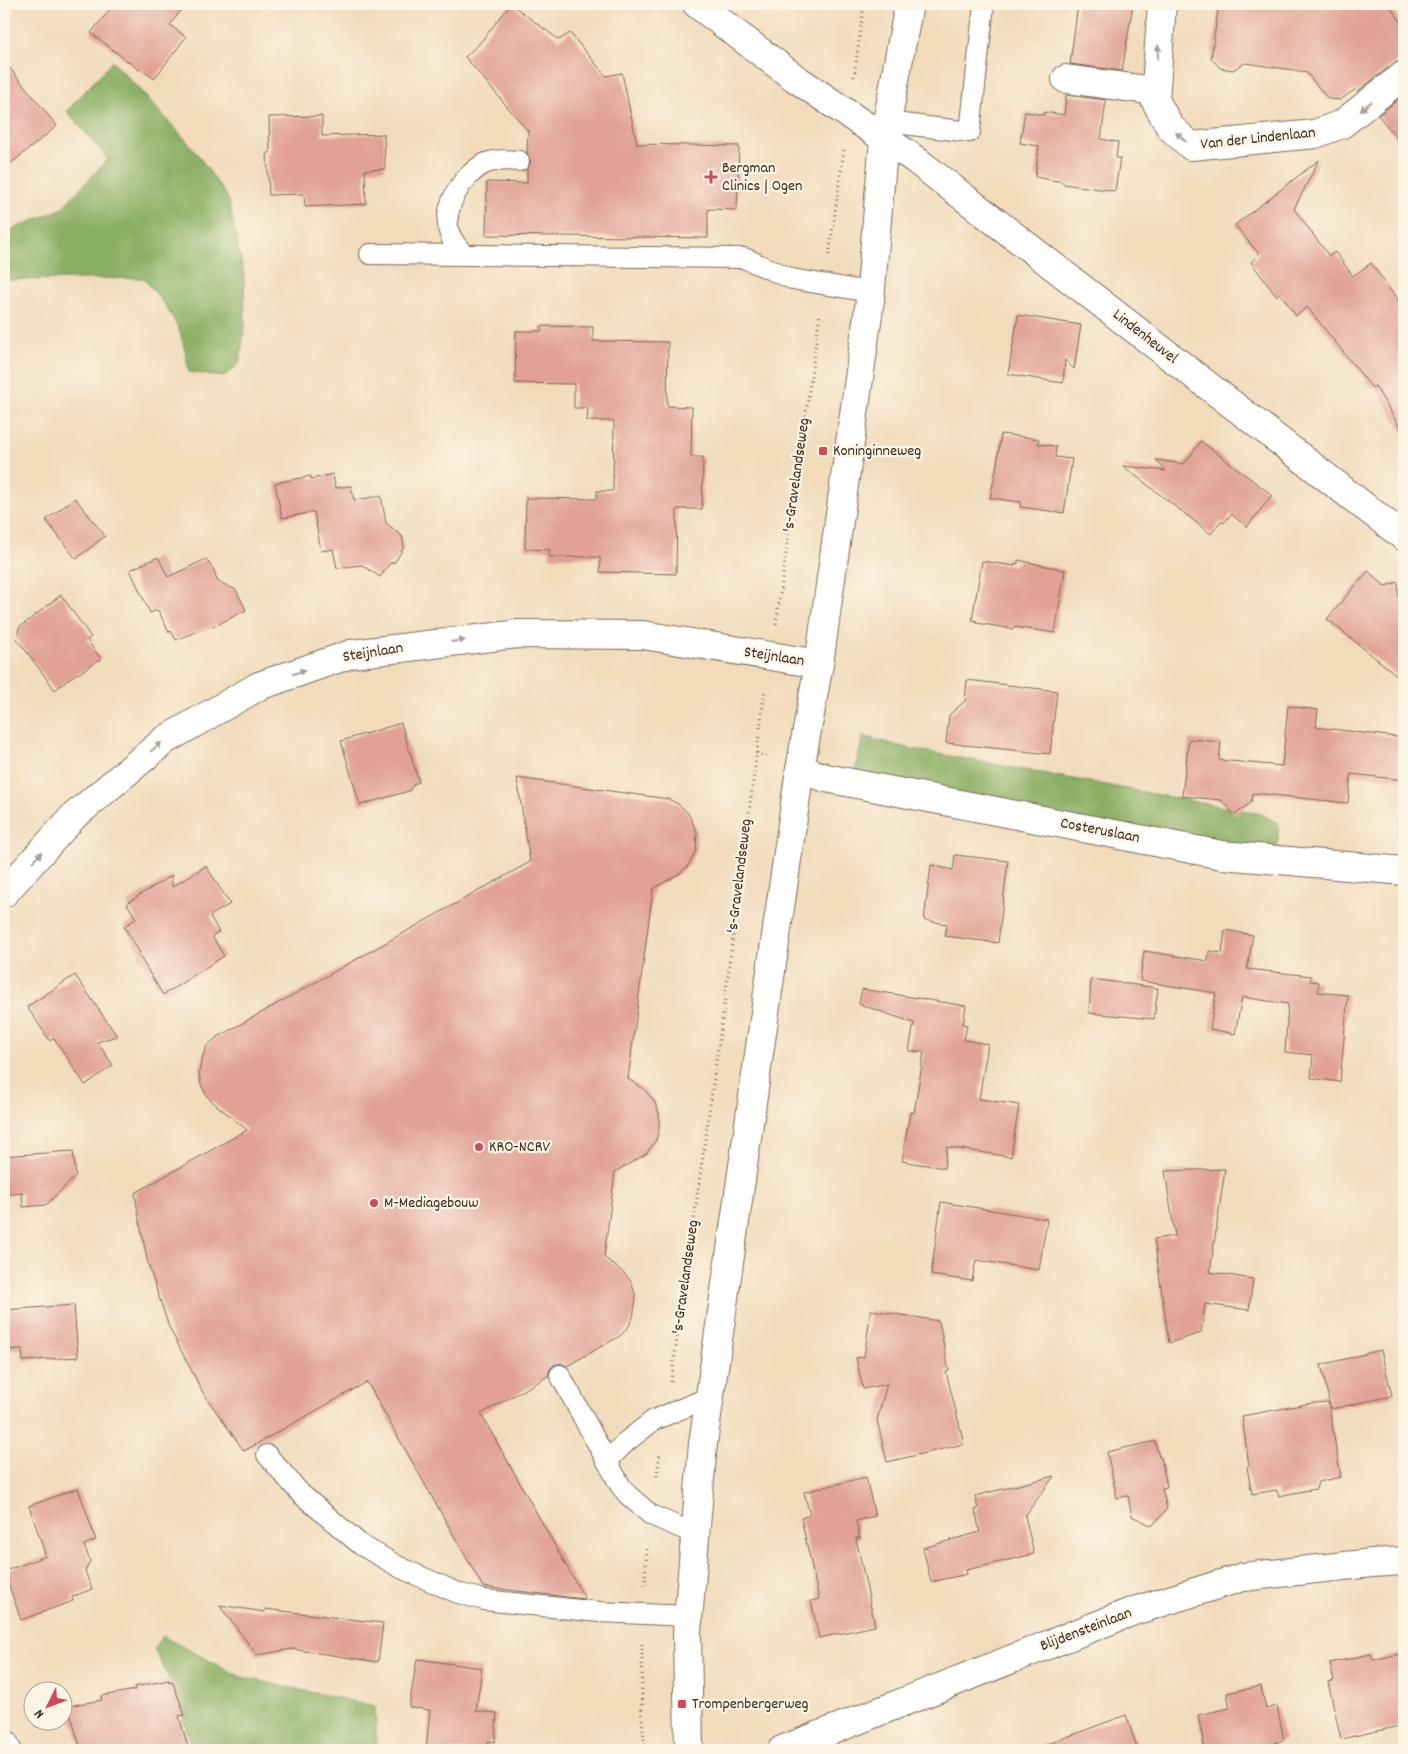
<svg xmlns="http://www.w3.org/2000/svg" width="1408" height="1754" viewBox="0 0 1408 1754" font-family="Dekko,sans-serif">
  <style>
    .forest { fill: #8aaf64; stroke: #626c41 }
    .building { fill: #e1a196 }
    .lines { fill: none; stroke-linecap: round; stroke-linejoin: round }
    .service-casing { stroke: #7b6855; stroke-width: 22 }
    .minor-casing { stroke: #7b6855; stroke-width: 30 }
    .secondary-casing { stroke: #7b6855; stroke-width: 30 }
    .path { stroke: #7b6855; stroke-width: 3; stroke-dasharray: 1 4; stroke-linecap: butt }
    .service { stroke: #fff; stroke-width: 20 }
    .minor { stroke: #fff; stroke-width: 28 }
    .secondary { stroke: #fff; stroke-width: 28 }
    .oneway { fill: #a79f9a }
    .poi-dot { fill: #d1495b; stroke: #fcf5e5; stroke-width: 2 }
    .labels { text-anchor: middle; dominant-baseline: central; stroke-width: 4.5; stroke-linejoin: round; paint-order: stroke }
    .street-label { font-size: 16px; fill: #3b2a1e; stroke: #fcf5e5 }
    .poi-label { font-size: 16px; fill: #3b2a1e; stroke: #fcf5e5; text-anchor: start }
  </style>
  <rect width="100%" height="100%" fill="#fcf5e5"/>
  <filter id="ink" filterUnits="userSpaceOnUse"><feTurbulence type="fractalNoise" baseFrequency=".02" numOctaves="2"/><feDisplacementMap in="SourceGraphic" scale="10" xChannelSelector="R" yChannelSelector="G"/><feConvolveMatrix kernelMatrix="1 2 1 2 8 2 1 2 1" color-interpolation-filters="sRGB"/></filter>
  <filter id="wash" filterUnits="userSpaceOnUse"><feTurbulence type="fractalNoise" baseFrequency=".0096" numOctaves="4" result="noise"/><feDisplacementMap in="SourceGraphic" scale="20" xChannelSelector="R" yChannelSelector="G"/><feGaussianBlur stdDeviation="1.12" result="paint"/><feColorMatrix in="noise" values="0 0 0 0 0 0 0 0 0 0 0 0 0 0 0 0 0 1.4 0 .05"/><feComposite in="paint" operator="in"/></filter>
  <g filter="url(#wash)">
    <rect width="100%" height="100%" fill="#f1dbbb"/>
    <g class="forest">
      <path d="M113,61L193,148L228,198L244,275L245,327L239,364L223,377L189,372C186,357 184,340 177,326C169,309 156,293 143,278L4,280V233L61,209L108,159L67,111Z"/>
      <polygon points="863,736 907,748 1261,814 1278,823 1278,850 1160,837 855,772"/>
      <polygon points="162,1636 241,1677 375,1706 377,1750 193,1750 173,1686 154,1649"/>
    </g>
    <g id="blocks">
      <g class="building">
        <polygon points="114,4 186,4 170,25 186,37 154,79 141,69 139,70 91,33"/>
        <polygon points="511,4 559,40 570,33 606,76 622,73 637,144 739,146 737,210 708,209 708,238 486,235 487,182 527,183 527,169 531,162 527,153 528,131 465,57 479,44"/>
        <polygon points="1078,4 1133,4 1122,71 1070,64"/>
        <polygon points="1219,4 1388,4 1404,26 1404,60 1394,63 1358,91 1356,89 1340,100 1328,99 1306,72 1245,63 1233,70 1220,68 1211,58"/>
        <polygon points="4,61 57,126 4,169"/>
        <polygon points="1066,95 1106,100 1101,139 1118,142 1116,158 1120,158 1115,191 1063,184 1063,182 1035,177 1039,146 1020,143 1025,112 1044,115 1044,112 1064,115"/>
        <polygon points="1404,95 1404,147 1378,115"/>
        <polygon points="322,116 322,136 384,134 385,169 365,170 366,204 305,207 304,194 269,195 267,153 270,153 269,117"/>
        <polygon points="1319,160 1294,209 1329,256 1335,252 1353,276 1371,263 1404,309 1404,434 1375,386 1372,388 1307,307 1296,316 1280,293 1276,296 1251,262 1259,254 1235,225"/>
        <polygon points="1018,315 1081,325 1074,369 1065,360 1063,383 1008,374"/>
        <polygon points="541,326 593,327 593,341 668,342 667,406 692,407 691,457 703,457 702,509 677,509 676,574 600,572 600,557 549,557 550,550 525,549 526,498 597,499 597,491 613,491 614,421 587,421 588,408 574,408 574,384 515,383 516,331 541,331"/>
        <polygon points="1001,434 1039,439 1038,444 1056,446 1055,457 1072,459 1064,513 1020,507 1021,502 990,498 996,470"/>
        <polygon points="1201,441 1272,495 1247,527 1231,514 1224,523 1221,521 1211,534 1123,466 1166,471 1156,460 1184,464"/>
        <polygon points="333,474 335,488 351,486 354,500 381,496 386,523 402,536 404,547 395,562 390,563 380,577 362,565 337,568 333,549 321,551 314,512 282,518 275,483 311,476 311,479"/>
        <polygon points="75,498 105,536 76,559 46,520"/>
        <polygon points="158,557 168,577 206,559 214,570 217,581 236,590 246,610 219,624 205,628 176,640 171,631 169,632 158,610 150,613 130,570"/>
        <polygon points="1018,560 1065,570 1055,633 1014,627 1013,629 977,623 977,621 972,620 982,561 1015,566 1015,563 1018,564"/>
        <polygon points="1368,571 1385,586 1398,582 1398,596 1404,602 1404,681 1327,619"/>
        <polygon points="61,595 91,637 87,640 101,659 78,674 77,673 55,690 17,639 19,628"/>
        <polygon points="967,680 1057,691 1050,754 946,743 949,715 965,701"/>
        <polygon points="1288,706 1318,710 1316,727 1404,738 1404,780 1351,774 1348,803 1253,793 1251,802 1235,815 1221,800 1182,796 1189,739 1221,742 1219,760 1282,766"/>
        <polygon points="401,723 419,782 415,783 409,791 360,805 341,741"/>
        <polygon points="517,778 668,799 678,804 688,813 697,832 696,851 688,866 680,873 653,889 628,1079 644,1089 654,1101 659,1113 659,1130 656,1140 646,1154 615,1172 604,1257 625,1274 630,1280 635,1293 636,1300 633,1317 629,1326 620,1336 567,1366 561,1363 554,1365 550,1369 548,1376 481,1414 585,1599 483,1587 367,1382 244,1451 202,1391 169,1327 148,1264 139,1219 135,1193 247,1130 214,1103 206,1095 201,1084 199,1073 202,1058 207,1046 216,1038 530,862"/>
        <polygon points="955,855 1008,861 998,943 945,936 947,924 924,920 931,865 953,870"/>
        <polygon points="206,866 230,904 210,916 219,932 212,936 224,956 163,995 138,954 140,953 124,926 136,919 127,903 172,875 172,887"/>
        <polygon points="1225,930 1253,935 1247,969 1311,976 1310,981 1319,982 1318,992 1348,995 1340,1082 1311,1078 1313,1055 1285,1052 1288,1004 1242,997 1235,1034 1210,1029 1216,993 1140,981 1144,951 1208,961 1209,951 1222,953"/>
        <polygon points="75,975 117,1036 97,1042 113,1065 85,1085 54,1038 50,1041 27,1007"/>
        <polygon points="1091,979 1158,988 1154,1019 1089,1013"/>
        <polygon points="862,989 966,1006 963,1024 967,1025 964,1040 988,1044 979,1099 1019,1105 1011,1157 947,1147 944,1168 902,1161 910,1112 914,1113 924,1052 909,1051 914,1023 859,1004"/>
        <polygon points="73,1151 76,1176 46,1205 23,1207 22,1193 4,1195 4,1156"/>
        <polygon points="1225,1169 1210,1272 1253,1279 1249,1310 1205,1304 1201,1333 1169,1343 1154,1239 1175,1236 1165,1171"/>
        <polygon points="941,1202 1047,1219 1039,1270 976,1260 972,1281 931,1275"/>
        <polygon points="74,1305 78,1357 23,1361 22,1349 4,1350 4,1310"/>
        <polygon points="871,1310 939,1321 949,1371 946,1372 964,1444 887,1462 877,1420 887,1384 863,1389 856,1358 864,1357"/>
        <polygon points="1381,1350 1392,1396 1331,1409 1321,1365"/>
        <polygon points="1328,1402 1341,1477 1318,1482 1316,1489 1304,1491 1279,1496 1276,1490 1252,1494 1247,1467 1249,1466 1242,1416 1312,1403"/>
        <polygon points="1155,1441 1159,1457 1161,1457 1167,1487 1162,1488 1167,1509 1152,1526 1132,1516 1128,1496 1117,1498 1107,1452"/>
        <polygon points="1054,1476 1025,1516 1034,1554 966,1570 967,1574 931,1582 923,1548 980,1532 975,1510 978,1509 975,1496"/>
        <polygon points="866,1477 875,1516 856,1521 860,1538 856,1538 875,1626 819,1638 811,1601 819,1599 801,1518 810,1515 804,1492"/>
        <polygon points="78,1488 96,1540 84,1545 90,1561 85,1571 92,1589 72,1597 73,1601 21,1620 4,1571 46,1556 29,1506"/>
        <polygon points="219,1605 265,1612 265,1609 383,1623 378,1662 292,1649 257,1655"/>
        <polygon points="1404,1653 1404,1725 1341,1739 1328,1682 1334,1681 1330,1663 1371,1654 1373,1660"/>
        <polygon points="417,1659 482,1668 476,1711 497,1713 495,1742 489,1741 487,1750 426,1750 430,1710 409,1707"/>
        <polygon points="169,1680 169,1682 172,1681 185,1715 179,1716 189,1750 81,1750 68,1706 102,1700 101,1696 135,1690 134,1687"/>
        <polygon points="1261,1686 1266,1709 1277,1706 1284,1740 1274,1743 1276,1750 1205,1750 1198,1715 1230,1708 1227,1693"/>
        <polygon points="1126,1715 1138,1750 1040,1750 1040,1747"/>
      </g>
    </g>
  </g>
  <g filter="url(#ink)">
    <use href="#blocks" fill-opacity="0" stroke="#7b6855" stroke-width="1"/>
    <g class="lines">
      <defs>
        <g id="service">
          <polyline points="887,122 970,132 984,4"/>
          <polyline points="370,254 744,258 792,279 870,292"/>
          <path d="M463,254C460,250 455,244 452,239C438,213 461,176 484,164C495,159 508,160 519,161"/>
          <polyline points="560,1375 620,1485 628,1495 651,1515 695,1534"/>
          <polyline points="267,1455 301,1494 361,1545 401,1568 458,1593 484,1600 599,1612 688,1616"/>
          <polyline points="607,1461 627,1441 654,1420 710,1397"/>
        </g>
        <g id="minor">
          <polyline points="697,4 795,78 913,158 1404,537"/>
          <polyline points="1162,4 1155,100 1170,127 1191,146 1315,134 1342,124 1404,75"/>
          <polyline points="1066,79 1155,91"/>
          <polyline points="800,769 826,778 1222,855 1404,871"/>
          <polyline points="4,893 73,817 165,740 259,686 351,654 518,634 643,635 819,664"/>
          <polyline points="4,1743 7,1750"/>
          <polyline points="782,1750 1131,1612 1243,1577 1372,1563 1404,1561"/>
        </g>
        <polyline id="secondary" points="689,1750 687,1632 703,1444 800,769 819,664 870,300 884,139 909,4"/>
      </defs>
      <use href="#service" class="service-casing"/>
      <use href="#minor" class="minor-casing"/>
      <use href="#secondary" class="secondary-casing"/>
      <g class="path">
        <polyline points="854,77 864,4"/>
        <polyline points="829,255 844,150"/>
        <polyline points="776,624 820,313"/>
        <polyline points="756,753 768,757"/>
        <polyline points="671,1382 724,1006 765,689"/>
        <polyline points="656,1481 660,1452"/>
        <polyline points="645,1585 647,1546"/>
        <polyline points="642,1644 642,1718 645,1750"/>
      </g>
      <use href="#service" class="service"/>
      <use href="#minor" class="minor"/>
      <use href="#secondary" class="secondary"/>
    </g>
    <defs><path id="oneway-solid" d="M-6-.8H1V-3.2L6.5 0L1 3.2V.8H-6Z" transform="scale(1.25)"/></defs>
    <g class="oneway">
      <use href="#oneway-solid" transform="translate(1158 52) rotate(-86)"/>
      <use href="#oneway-solid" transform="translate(1366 106) rotate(142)"/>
      <use href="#oneway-solid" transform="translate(1181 137) rotate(-137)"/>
      <use href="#oneway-solid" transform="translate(458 641) rotate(-7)"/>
      <use href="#oneway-solid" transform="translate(299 672) rotate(-19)"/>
      <use href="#oneway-solid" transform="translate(156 747) rotate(-40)"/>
      <use href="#oneway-solid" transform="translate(37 857) rotate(-48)"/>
    </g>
  </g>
  <g class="poi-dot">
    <path d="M708.5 169.5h5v5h5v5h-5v5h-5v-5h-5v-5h5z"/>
    <rect x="818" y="446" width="10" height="10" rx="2.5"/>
    <circle cx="479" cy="1147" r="5"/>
    <circle cx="374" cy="1203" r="5"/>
    <rect x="677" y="1699" width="10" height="10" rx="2.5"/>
  </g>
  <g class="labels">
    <g class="street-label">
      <text transform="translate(1258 139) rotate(-6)">Van der Lindenlaan</text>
      <text transform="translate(1145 337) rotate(38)">Lindenheuvel</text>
      <text transform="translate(797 475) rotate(-82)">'s-Gravelandseweg</text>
      <text transform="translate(373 653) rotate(-9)">Steijnlaan</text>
      <text transform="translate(774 657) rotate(9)">Steijnlaan</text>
      <text transform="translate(1100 831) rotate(11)">Costeruslaan</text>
      <text transform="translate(740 876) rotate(-83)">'s-Gravelandseweg</text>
      <text transform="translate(686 1277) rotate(-82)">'s-Gravelandseweg</text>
      <text transform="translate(1086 1630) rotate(-21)">Blijdensteinlaan</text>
    </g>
    <g class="poi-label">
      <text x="722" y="168">Bergman<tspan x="722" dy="18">Clinics | Ogen</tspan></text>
      <text x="833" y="451">Koninginneweg</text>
      <text x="489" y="1147">KRO-NCRV</text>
      <text x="384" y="1203">M-Mediagebouw</text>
      <text x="692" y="1704">Trompenbergerweg</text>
    </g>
  </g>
  <rect width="1408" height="1754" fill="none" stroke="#fcf5e5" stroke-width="20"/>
  <g transform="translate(48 1706) rotate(228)"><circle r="24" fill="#fcf5e5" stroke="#afa495"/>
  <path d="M0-4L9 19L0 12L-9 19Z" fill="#d1495b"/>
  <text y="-8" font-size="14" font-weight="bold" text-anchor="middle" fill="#3b2a1e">N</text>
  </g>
</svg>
